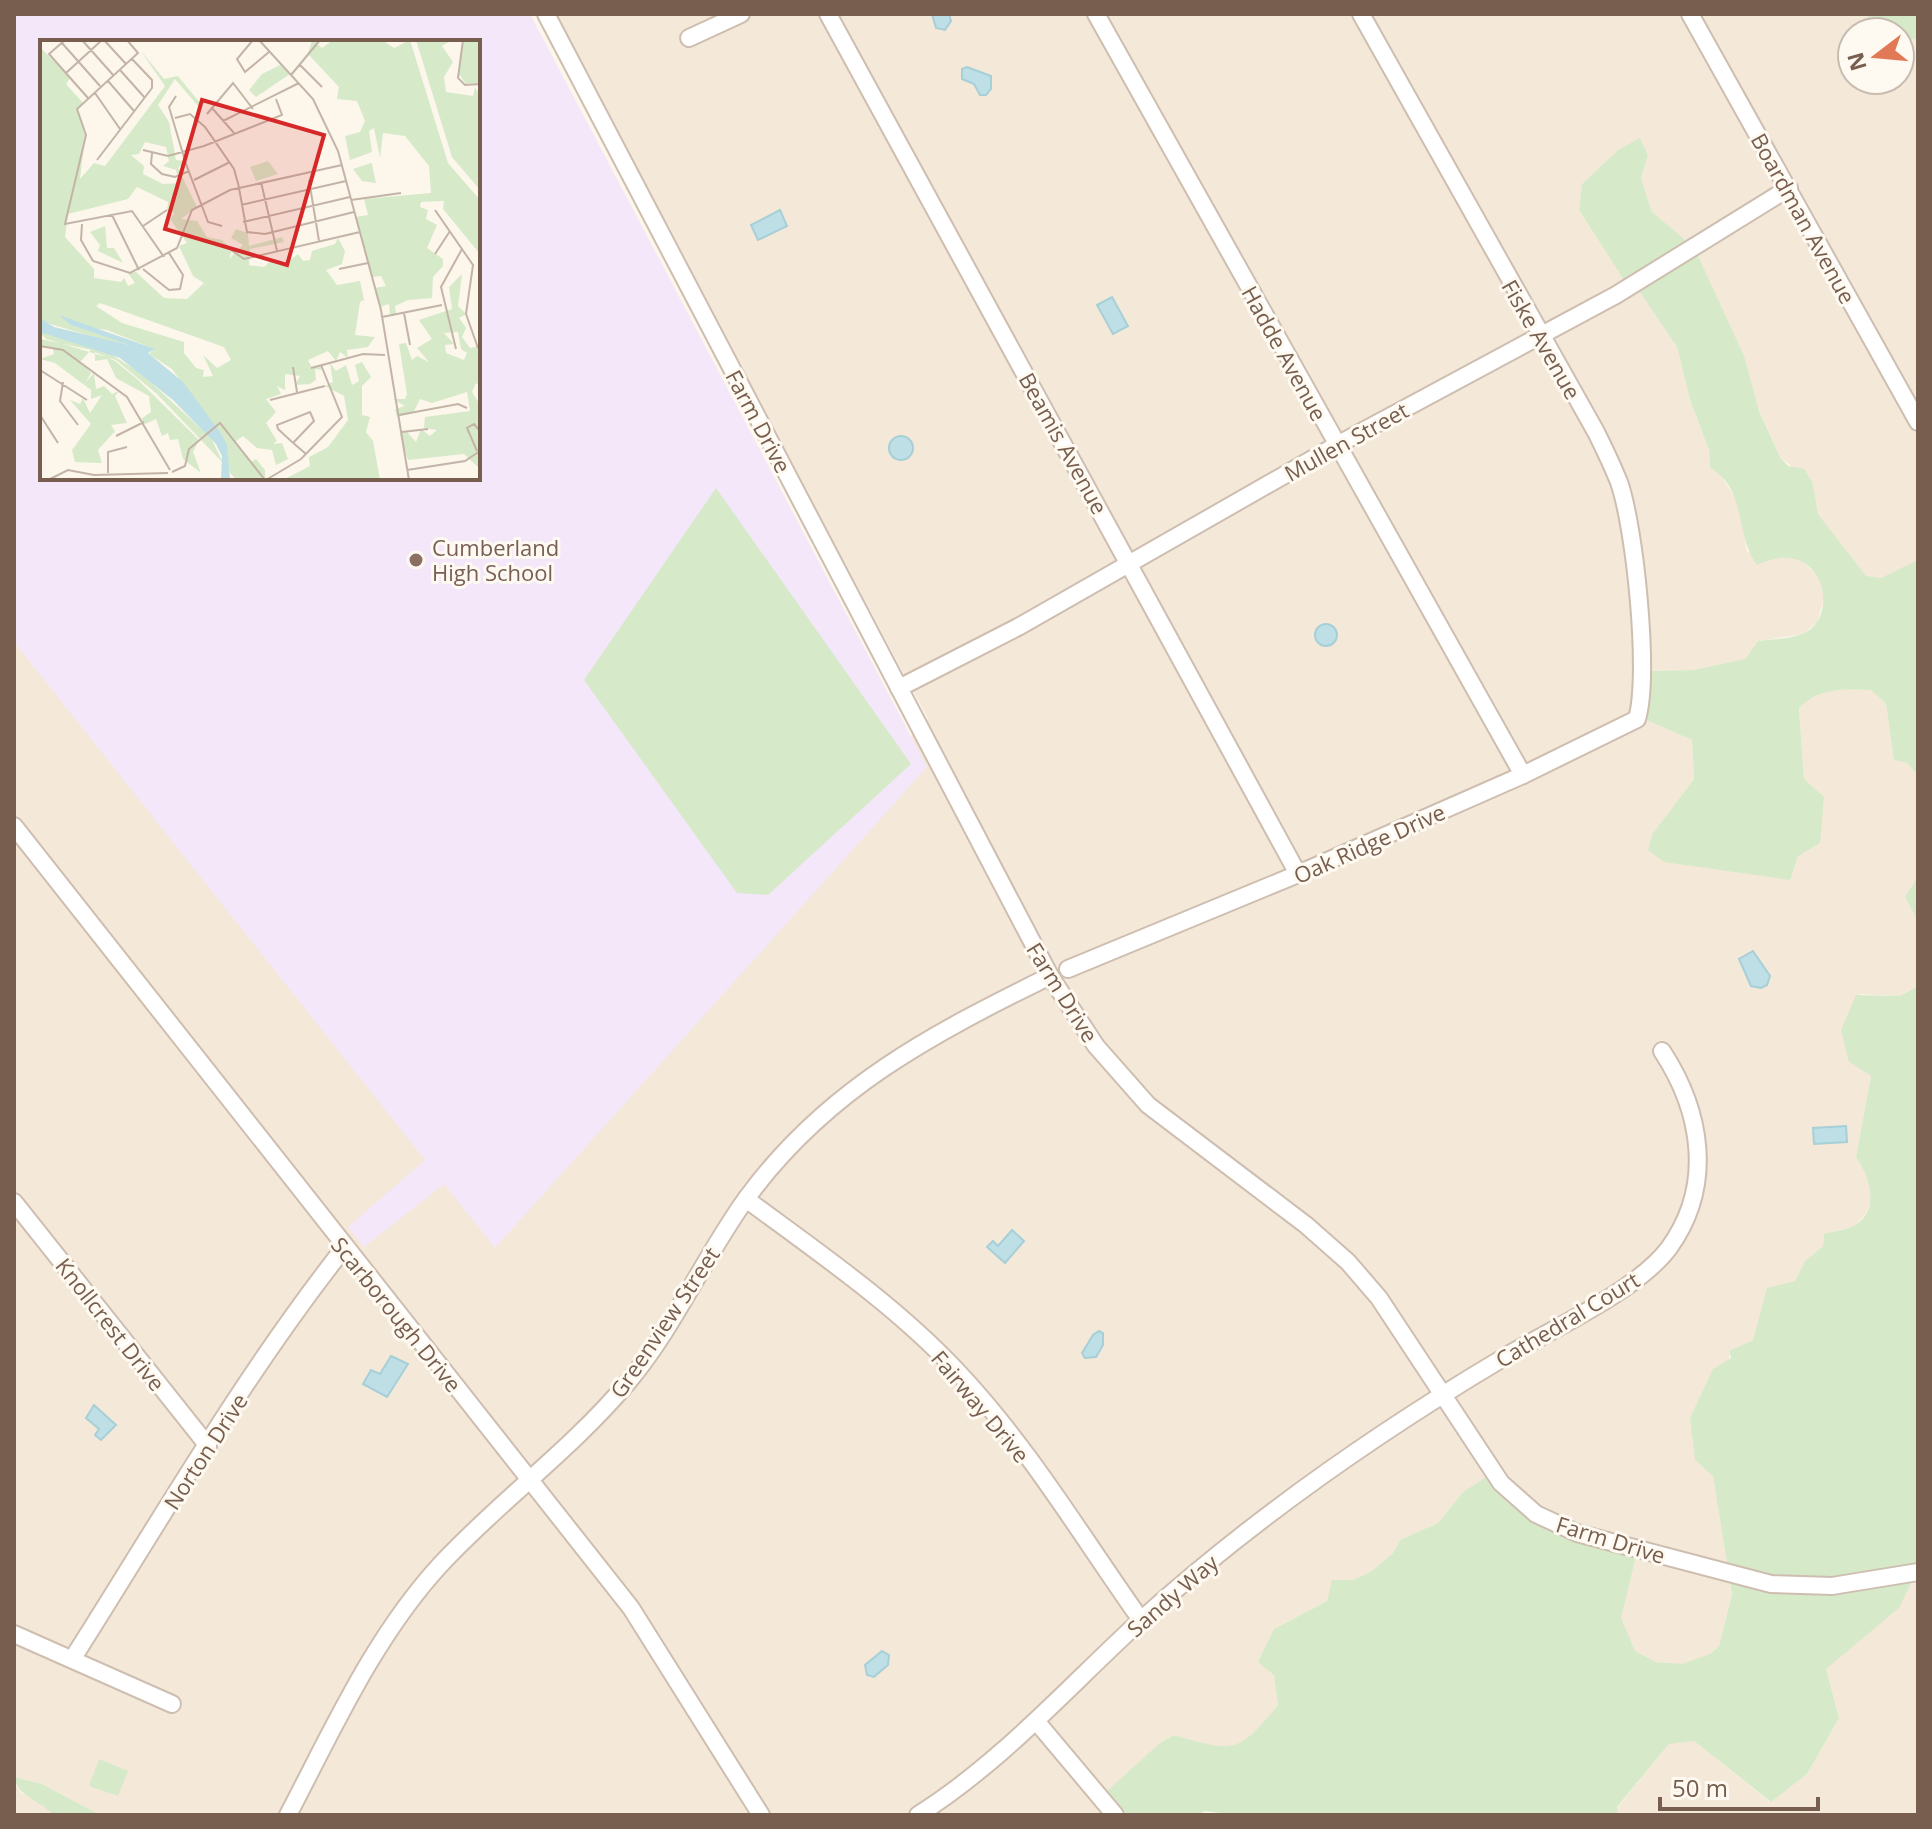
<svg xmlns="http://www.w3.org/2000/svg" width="1932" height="1829" viewBox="0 0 1932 1829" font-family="'Open Sans',sans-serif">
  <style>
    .residential { fill: #f4e8d9 }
    .education { fill: #f3e7f9; fill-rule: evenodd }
    .green { fill: #d6eac9 }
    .water { fill: #bfdfe6; stroke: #a6cfd7; stroke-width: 2 }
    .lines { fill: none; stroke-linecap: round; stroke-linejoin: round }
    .minor-casing { stroke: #cebeb0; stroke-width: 20 }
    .minor { stroke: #fff; stroke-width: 16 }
    .education-dot { fill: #8d6e63; stroke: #fefaf2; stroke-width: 3 }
    .labels { text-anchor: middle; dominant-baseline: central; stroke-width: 6; stroke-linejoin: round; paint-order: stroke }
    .street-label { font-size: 22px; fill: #775e4e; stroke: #fefaf2 }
    .education-label { font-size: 22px; fill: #785e54; stroke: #fefaf2; text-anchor: start }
    .inset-road { fill: none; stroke: #c3b4a7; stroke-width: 2 }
    .view { fill: #d62828; fill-opacity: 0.15; stroke: #d62828; stroke-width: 4 }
    .inset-edge { fill: none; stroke: #775e4e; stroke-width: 4 }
  </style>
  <rect width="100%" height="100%" fill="#fcf6eb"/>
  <g class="residential">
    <polygon points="552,14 1866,14 1880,32 1852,32 1852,80 1900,80 1900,43 1918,38 1918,560 1912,565 1881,578 1866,577 1818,514 1813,484 1780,457 1682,237 1652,212 1641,178 1648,155 1640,138 1619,149 1582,184 1579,210 1629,288 1637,288 1677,347 1690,400 1709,450 1710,468 1720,474 1738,502 1747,552 1800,559 1817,575 1825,595 1817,622 1803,634 1758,641 1745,659 1693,670 1648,671 1644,719 1692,740 1694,779 1653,833 1804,780 1799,708 1810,696 1836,689 1871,690 1886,704 1894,760 1907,763 1918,775 1918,876 1905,897 1918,921 1918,986 1900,996 1860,994 1849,1062 1871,1076 1856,1157 1869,1174 1871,1200 1866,1213 1855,1226 1824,1234 1823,1246 1805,1261 1795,1281 1768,1288 1753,1340 1730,1351 1713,1475 1732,1593 1719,1646 1710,1654 1682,1665 1656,1662 1635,1651 1620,1618 1637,1552 1463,1492 1438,1523 1400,1540 1393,1553 1372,1571 1353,1580 1333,1580 1327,1601 1274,1629 1274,1675 1278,1705 1250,1740 1224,1749 1174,1735 1160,1743 1101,1815 100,1815 42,1784 14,1777 14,594 867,780 928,719"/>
    <polygon points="1918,1579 1918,1815 1618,1815 1617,1808 1669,1744 1679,1741 1694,1741 1770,1802 1807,1774 1839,1718 1826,1669 1912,1580"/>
    <polygon points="14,1782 21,1793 46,1806 53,1815 14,1815"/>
  </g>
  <path class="education" d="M14,14H530L927,767L495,1248L444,1184L364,1247L348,1227L425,1160L14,642ZM42,42H478V478H42Z"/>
  <g class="green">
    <polygon points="1866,14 1918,14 1918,38 1900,43 1900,32 1880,32"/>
    <path d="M1640,138L1648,155L1641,178L1652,212L1682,237L1698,256L1744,356L1759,411L1780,457L1788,466L1804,469L1813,484L1818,514L1866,576L1881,578L1918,560V775L1907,763L1894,760L1886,704L1871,690C1844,689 1819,687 1799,708L1804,779L1824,797L1820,843L1798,856L1790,880L1664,862L1648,850L1653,833L1694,779L1692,740L1644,719L1648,671L1693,670L1745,659L1758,641C1772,639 1789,639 1802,634C1843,618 1823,533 1757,565C1734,535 1748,489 1710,468L1709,450L1690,400L1677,347L1637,288H1629L1579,210L1582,184L1619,149Z"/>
    <polygon points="716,488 911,764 768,895 737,893 584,680"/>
    <polygon points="1918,876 1918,921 1905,897"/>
    <path d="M1918,986V1579L1912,1581L1899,1608L1826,1669L1839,1718L1807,1774L1771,1802L1694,1741L1669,1744L1617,1807L1618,1815H1236L1205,1811L1197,1815H1101L1110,1807L1106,1792L1160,1743L1174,1735C1235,1752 1237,1755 1278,1705L1274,1675L1258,1662L1274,1629L1327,1601L1332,1580H1353L1372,1571L1393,1553L1400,1540L1438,1523L1463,1492L1497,1470L1528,1503L1637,1552L1621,1618L1635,1651L1656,1662L1682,1664L1710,1654L1719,1646L1732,1594L1713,1476L1695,1460L1690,1418L1713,1369L1731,1358L1729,1351L1753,1340L1767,1288L1795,1281L1805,1261L1823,1246L1824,1234C1833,1231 1847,1230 1855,1225C1881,1209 1869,1175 1856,1157L1871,1076L1849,1062L1841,1030L1856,995L1900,996Z"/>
    <polygon points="99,1759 128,1771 118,1796 89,1786"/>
    <path d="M14,1777L42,1784L100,1815H53C41,1800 18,1798 14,1777Z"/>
  </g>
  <g class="water">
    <polygon points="932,14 949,14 951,21 945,30 936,28"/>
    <polygon points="967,67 991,76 991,89 986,95 980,95 974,84 962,79 962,69"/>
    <polygon points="780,210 787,226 758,240 751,225"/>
    <polygon points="1112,297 1128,326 1113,334 1097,305"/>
    <circle cx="901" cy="448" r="12"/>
    <circle cx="1326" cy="635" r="11"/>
    <polygon points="1753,951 1770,976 1767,985 1761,988 1751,986 1739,959"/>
    <polygon points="1846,1126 1847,1142 1814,1144 1813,1128"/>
    <polygon points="1012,1230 1024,1241 1005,1263 987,1247 993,1241 998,1246"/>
    <polygon points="1099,1331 1103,1333 1103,1345 1096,1357 1085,1358 1082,1353 1093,1335"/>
    <polygon points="391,1356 408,1364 387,1397 363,1384 371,1370 380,1374"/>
    <polygon points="94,1405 116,1425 101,1440 95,1435 99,1429 86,1418"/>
    <polygon points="882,1651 889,1655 888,1665 874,1677 867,1675 865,1665"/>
  </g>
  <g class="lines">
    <defs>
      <g id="minor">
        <polyline points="546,14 1050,976 1096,1046 1148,1105 1306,1225 1348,1262 1379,1298 1501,1483 1536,1514 1577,1533 1771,1584 1832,1586 1918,1572"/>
        <polyline points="828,14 1298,874"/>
        <polyline points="1096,14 1523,775"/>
        <polyline points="1690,14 1918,422"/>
        <polyline points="689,38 741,14"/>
        <polyline points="899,688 1018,627 1337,445 1616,295 1789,188"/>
        <polyline points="14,826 631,1608 761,1815"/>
        <path d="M1068,969L1298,874L1523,775L1637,719C1650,674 1635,528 1619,482C1612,465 1604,448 1596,432L1361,14"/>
        <path d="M746,1199C819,1253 895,1305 957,1371C1028,1446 1082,1537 1141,1620"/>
        <polyline points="14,1202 208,1446"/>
        <polyline points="14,1634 172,1704"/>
        <path d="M73,1658C160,1521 243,1376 344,1248"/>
        <polyline points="1036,1721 1115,1815"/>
        <path d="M288,1815C333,1729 375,1635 442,1563C501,1500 573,1448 628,1382C675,1326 704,1257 746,1199C826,1089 932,1034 1050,976"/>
        <path d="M918,1815C1002,1762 1068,1687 1141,1620C1252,1520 1375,1434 1503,1358C1550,1330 1637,1291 1669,1248C1714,1186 1702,1112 1662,1051"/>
      </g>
    </defs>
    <use href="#minor" class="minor-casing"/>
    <use href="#minor" class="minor"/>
  </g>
  <circle class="education-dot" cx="416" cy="560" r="8"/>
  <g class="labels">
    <g class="street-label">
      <text transform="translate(1804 218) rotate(61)">Boardman Avenue</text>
      <text transform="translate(1542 339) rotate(60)">Fiske Avenue</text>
      <text transform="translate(1285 353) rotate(61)">Hadde Avenue</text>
      <text transform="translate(759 421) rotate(62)">Farm Drive</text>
      <text transform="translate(1346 441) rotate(-29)">Mullen Street</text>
      <text transform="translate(1064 443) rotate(61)">Beamis Avenue</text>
      <text transform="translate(1369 843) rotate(-24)">Oak Ridge Drive</text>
      <text transform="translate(1063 992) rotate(58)">Farm Drive</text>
      <text transform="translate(397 1314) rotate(51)">Scarborough Drive</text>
      <text transform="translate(1567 1319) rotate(-31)">Cathedral Court</text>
      <text transform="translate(664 1322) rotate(-56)">Greenview Street</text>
      <text transform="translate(111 1324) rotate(52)">Knollcrest Drive</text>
      <text transform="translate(981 1406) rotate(50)">Fairway Drive</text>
      <text transform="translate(205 1451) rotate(-57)">Norton Drive</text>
      <text transform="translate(1611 1539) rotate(17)">Farm Drive</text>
      <text transform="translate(1172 1595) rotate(-41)">Sandy Way</text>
    </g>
    <g class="education-label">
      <text x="432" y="547">Cumberland<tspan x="432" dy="25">High School</tspan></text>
    </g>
  </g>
  <g transform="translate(40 40)">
    <rect width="440" height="440" fill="#fcf6eb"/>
    <path d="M272,0H280L277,4L282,8L293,0H342L354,8L370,0L408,123L440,160V214L403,169L404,161L381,162L380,167L388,170L386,179L397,185L387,208L403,219V226L393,237L392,258L368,260L355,266L356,275L350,276L349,264L340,267L335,248L346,246L341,236L332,237L315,177L328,175L324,159L391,153L389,126L365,96L343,93L340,118L334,88L329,91L332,112L310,120L305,96L320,92L325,81L317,61L297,59L299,47L268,14ZM412,0L402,6L413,22L404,37L406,52L433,56L435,48L440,54V150L412,117L376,0ZM438,0L440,43L426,44L419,34L422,8L424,1ZM0,7L30,38L26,44L43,63L38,68L45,96L40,139L54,123L65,126L125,46L101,11L124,39L138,36L160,63L165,62L159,67L135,39L118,65L129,82L136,120L145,121L138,128L157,167L141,179L157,181L167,197L182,200L192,210L189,219L203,205L191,198L196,189L208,193L209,206L242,197L244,202L210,209L209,225L224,227L232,220L244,225L258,214L263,221L270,220L272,211L295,204L298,198L305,211L302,224L286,230L297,245L320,241L324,260L320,262L315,295L335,297L328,307L307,310L308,318L300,312L296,321L288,311L268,320L272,328L280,326L282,330L275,329L276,340L270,344L255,345L260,336L245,334V350L237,346L241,354L226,359L236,372L226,383L237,401L233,404L242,403L248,419L236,425L232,410L217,408L203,396L195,402L210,422L216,419L225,430V440H197L190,433L181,395L132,329L109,314L114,309L67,290L33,286L76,298L91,308L0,281ZM105,102L126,107L129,121L123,126L136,130L139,143L123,144L103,134L104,126L91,115L99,114ZM97,147L128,162L127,171L135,173L130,179L147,203L139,206L153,236L164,243L147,259L124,258L96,232L88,233L95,243L88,246L84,238L81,242L54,238V229L25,197L28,174L88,159ZM60,263L184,307L191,320L177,328L163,315L173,336L163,337L164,330L156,328L144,313V302L82,283L56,266ZM240,25L250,34L216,57L209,50L222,34ZM228,121L238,134L216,141L210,127ZM331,123L332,124L336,143L322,141L313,129ZM65,186L67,208H74L83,223L58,211L60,205L50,192ZM422,234L418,266L426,274L419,278L426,288L422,297L430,308L440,306V346L436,343L432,352L440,365V429L424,414L368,420L360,394L367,392L376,402L381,389L390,396L397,390L384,388L385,377L430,371L427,352L392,363L380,359L373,373L357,377L355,369L365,366L353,359H365L367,354L359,304L366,303L372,320L377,316L389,322L377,308L392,299L379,280L412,269L409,247ZM418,292L421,309L427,313L424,320L406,313L405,305L414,304L404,293ZM0,292L59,307L96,330L93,323L115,331L132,353L104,336L171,398L183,423L117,354L76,320L6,299ZM0,299L51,310L40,322L51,333L46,342L54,333L56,349L64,346L72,354L79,351L75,356L87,383L71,385L75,391L58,410L62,423L35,422L32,410L51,384L30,360L40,364L43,358L50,373L62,355L51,359V350L15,323L0,319L14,314L13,309L0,306ZM55,312L75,321L96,338L159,400L153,412L161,433L143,419L138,399L130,400L128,393L122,396L116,379L105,384L101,379L111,372L109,356L76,338L67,319L55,321ZM322,322L331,337L322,346V375L330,377L326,392L333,401L340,440H243L270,426L269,417L288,407L308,380L304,356L285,346L293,342L290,323L296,331L306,325L312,345L319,341L315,325Z" fill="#d6eac9" fill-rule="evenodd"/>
    <path d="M19,275L115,309L108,313L143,342L180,392L187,405L190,440H181L182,416L176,404L133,360L80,318L0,292V278L14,287L89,305L31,285Z" fill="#bfdfe6"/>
    <path class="inset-road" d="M25,0L9,14L48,58M42,0L74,36M64,0L86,24M87,0L98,13L37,69L46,95L25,184L92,171L124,217M213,0L197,19L205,32L229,12M219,0L273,59L298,111L341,270L369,440M423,0L418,38L425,45L440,44M22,3L60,46M259,24L282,47M80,30L105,58M26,33L62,0M251,35L280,0M68,41L94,71M55,53L80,89M136,56L129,67L146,124L168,182L182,186M172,68L194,93M167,74L193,43L213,69M135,78L150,74L165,87L194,129L199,147M183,81L259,43M103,110L128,116L164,106L242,75L236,59M112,113L111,124L122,134L135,137L149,131M57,120L112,48V40L92,19M154,140L190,122M269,140L279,201M221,142L237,211M199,148L207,192L225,194L314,172M311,160L361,153M201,165L306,141M395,170L433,225L426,274L438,308M72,175L99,230M203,182L310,157M42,184L41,200L53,221L90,233L137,208L152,170L190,150L302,125M103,186L127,170M191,210L204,219L320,192M395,214L410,191M103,229L129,250L140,249L143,235L129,213M299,229L328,223M364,273L370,305M342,277L402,265M0,306L23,310L87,357L130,430M416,309L401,247L422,209M253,327L257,352M271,328L323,314L345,315M0,330L47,360M23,342L20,361L38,385M230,360L285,346M0,375L18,403M359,375L418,364L427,368M362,392L388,389M76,396L104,382M253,403L274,381L270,372L237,385L238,389L251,401L266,414M437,411L427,388L434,384L440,391M367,430L425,421L440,411M132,432L145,426L149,409L180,383L225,440M68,433V412L87,407M8,440L28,430L54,435L128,433M226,440L261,419L302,377L281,325"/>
    <path class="view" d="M162,60L284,95L247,225L125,189Z"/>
    <rect width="440" height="440" class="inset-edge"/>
  </g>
  <rect width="1932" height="1829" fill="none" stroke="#775e4e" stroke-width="32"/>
  <g transform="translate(1876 56) rotate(254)"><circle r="38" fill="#fefaf2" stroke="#c8bcb0" stroke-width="2"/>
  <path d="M0-6L14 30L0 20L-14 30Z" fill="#e17856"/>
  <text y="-12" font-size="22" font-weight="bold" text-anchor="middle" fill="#775e4e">N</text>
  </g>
  <path d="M1660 1797v12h158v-12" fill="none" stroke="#775e4e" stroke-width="4"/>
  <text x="1672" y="1797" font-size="24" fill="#775e4e" stroke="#fefaf2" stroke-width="6" paint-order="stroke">50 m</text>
</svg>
